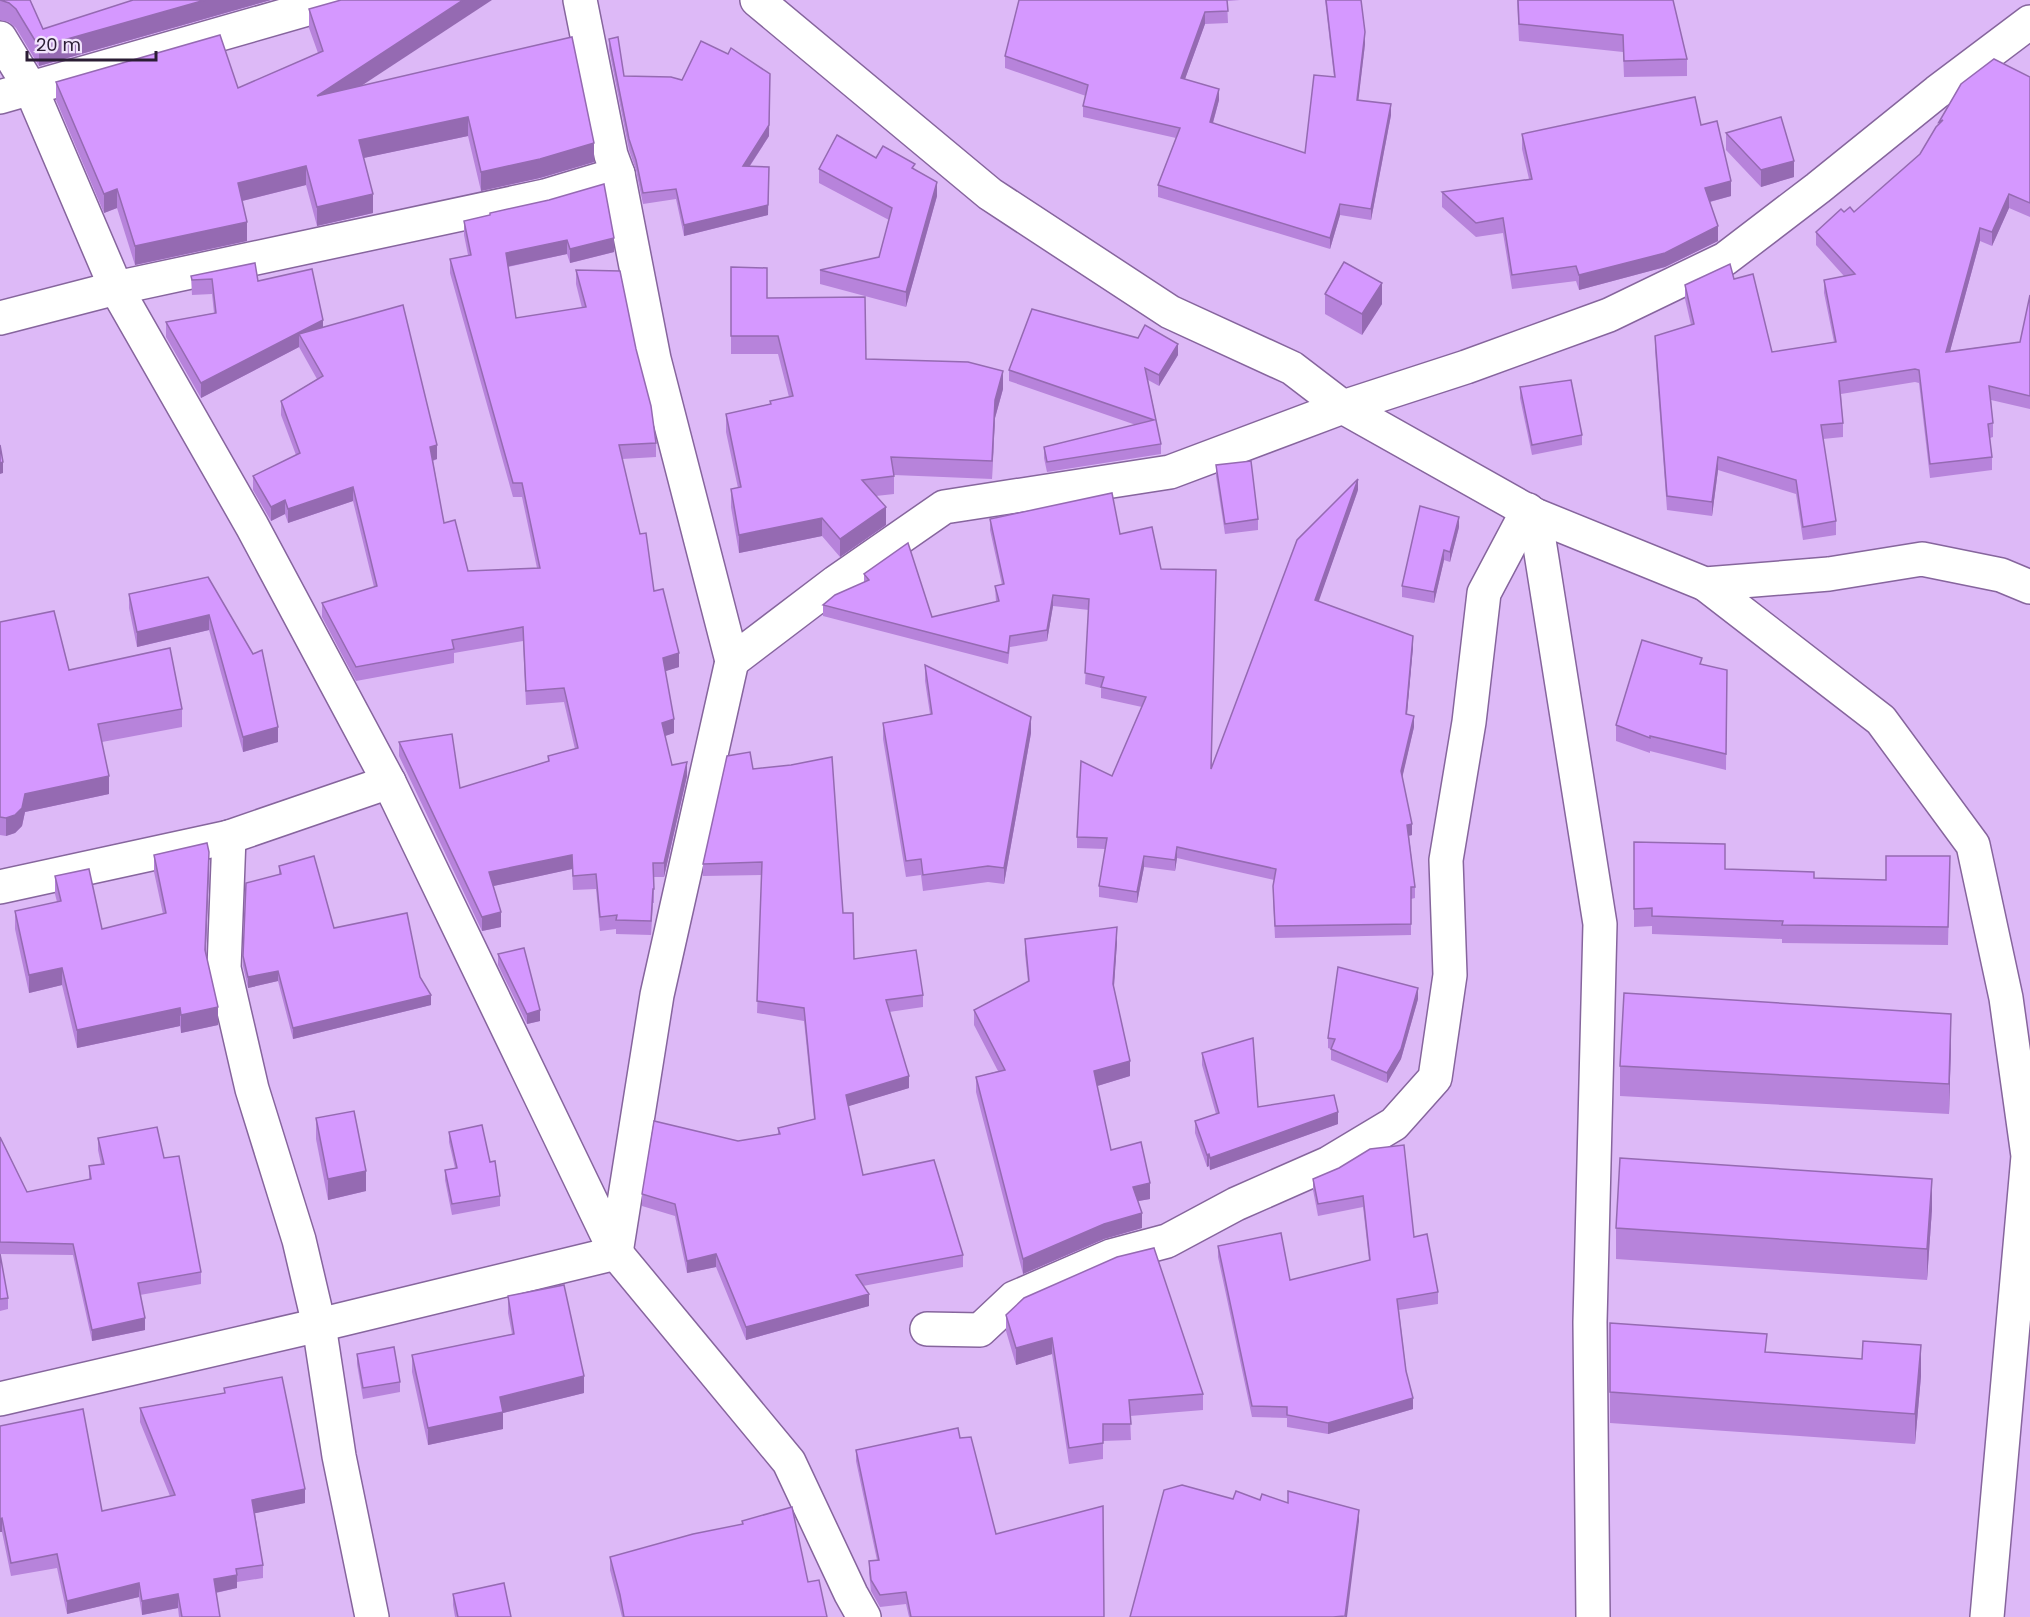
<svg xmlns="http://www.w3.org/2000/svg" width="2030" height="1617" viewBox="0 0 2030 1617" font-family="Poppins,sans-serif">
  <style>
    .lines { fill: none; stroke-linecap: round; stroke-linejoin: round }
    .minor-casing { stroke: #86659d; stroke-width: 36 }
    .minor { stroke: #fff; stroke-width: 33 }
    .wall { fill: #b783db }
    .shaded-wall { fill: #956ab2 }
    .building { fill: #d598ff; stroke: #956ab2; stroke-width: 1.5 }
  </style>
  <rect width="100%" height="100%" fill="#ddb9f7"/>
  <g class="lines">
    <defs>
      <g id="minor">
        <polyline points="580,0 611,155 618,174 654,359 732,661 836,582 944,507 1170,472 1343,407 1466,367 1609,315 1725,259 1818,188 1937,92 2030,22"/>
        <polyline points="757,0 990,194 1170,312 1292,368 1343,407 1535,515 1705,584 1829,574 1922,559 2001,575 2030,587"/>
        <polyline points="0,38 31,89 116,288 252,526 389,782 616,1253 789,1462 851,1594 864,1617"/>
        <polyline points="0,97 339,0"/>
        <polyline points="0,318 116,288 545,196 618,174"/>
        <polyline points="1535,515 1600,924 1590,1322 1593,1617"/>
        <polyline points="1705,584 1881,720 1973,845 2006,998 2028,1156 1987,1617"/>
        <polyline points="229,837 224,968 252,1089 299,1240 319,1325 339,1456 372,1617"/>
        <polyline points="0,887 229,837 389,782"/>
        <polyline points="927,1329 980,1330 1014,1298 1111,1256 1167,1241 1236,1204 1329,1163 1394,1124 1435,1078 1450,975 1446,860 1469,722 1484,593 1528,510"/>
        <polyline points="0,1399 319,1325 616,1253 657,995 732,661"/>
      </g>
    </defs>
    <use href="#minor" class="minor-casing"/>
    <use href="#minor" class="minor"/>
  </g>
  <g class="wall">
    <polygon points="0,0 30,0 43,29 133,0 271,0 39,66 16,28 9,22 0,20"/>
    <polygon points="1019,0 1240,0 1227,1 1228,23 1205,24 1185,79 1219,100 1213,123 1305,153 1334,77 1325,0 1361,0 1365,44 1358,101 1391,115 1371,220 1340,215 1330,249 1158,197 1158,185 1176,138 1083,117 1083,106 1086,96 1005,68 1005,56"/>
    <polygon points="1517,0 1673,0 1687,59 1687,76 1624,77 1623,52 1519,41"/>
    <polygon points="309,9 361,86 572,37 594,162 540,178 481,191 468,136 363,158 373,213 317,226 306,185 242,201 247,241 135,265 117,208 104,213 56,100 56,82 238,88 318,53 309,28"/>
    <polygon points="609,39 624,76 769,136 750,166 768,215 684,236 676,199 643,204 636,170 629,150 609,49"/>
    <polygon points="2030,77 2030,217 2009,208 1992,246 1980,241 1950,351 2020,342 2030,295 2030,409 1991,400 1993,423 1993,437 1990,438 1992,457 1992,470 1930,478 1919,383 1915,382 1841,394 1843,423 1843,437 1823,439 1836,521 1836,535 1803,540 1796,494 1718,470 1712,516 1667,510 1655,350 1655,336 1691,325 1685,299 1685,285 1734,279 1772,352 1834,342 1824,293 1824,280 1844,276 1816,245 1816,232 1844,212 1854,212"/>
    <polygon points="1701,125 1731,196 1710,202 1718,241 1665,267 1579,290 1576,281 1512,289 1503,233 1476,237 1442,207 1442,192 1529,179 1522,149 1522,134"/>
    <polygon points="1726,133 1794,177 1761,187 1726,150"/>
    <polygon points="876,158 937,196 906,307 820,284 820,270 879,257 889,220 819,183 819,169"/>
    <polygon points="490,215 614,252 570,263 567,254 508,267 516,318 582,308 576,284 576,270 636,349 656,443 656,457 622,459 654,591 679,667 665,671 674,733 665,736 672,765 687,776 664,877 654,877 654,903 653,903 651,935 616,934 616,929 600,931 596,889 573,890 572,869 493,886 501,927 482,931 399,756 399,742 460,788 548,761 548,756 575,749 564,702 526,705 523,641 454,653 454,663 356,681 322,617 322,603 374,587 353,501 288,523 285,514 271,521 253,490 253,476 296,455 281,415 281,401 317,379 299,347 201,398 166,337 166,322 214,313 212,294 192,295 191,276 258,281 323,327 437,459 433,461 444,523 468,571 537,568 522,497 513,497 450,273 450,259 468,255 464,235 464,221"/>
    <polygon points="731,267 767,298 866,359 1003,389 995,418 992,479 894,475 894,494 876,496 886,525 840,557 822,536 739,553 731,507 731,489 738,488 726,432 726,414 770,404 770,401 789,397 778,354 731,354"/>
    <polygon points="1325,294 1382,304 1362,335 1325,314"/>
    <polygon points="1178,355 1159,386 1148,380 1161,444 1161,454 1047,472 1044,458 1044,447 1136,425 1009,381 1009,370"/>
    <polygon points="1520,387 1582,435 1582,445 1532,455 1520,398"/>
    <polygon points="1216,465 1258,519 1258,530 1225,534 1216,476"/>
    <polygon points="1358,490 1318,602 1413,647 1407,714 1414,727 1402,777 1412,835 1409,836 1415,887 1415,898 1411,899 1411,935 1275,938 1273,897 1274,880 1177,858 1175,871 1144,867 1137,903 1099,897 1099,886 1105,849 1077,848 1077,837 1112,776 1142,707 1101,698 1101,688 1085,684 1089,610 1053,606 1047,641 1010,647 1008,664 823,616 823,605 864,583 864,574 932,617 996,602 995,586 1002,585 990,530 990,519 1120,534 1161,569 1211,769"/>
    <polygon points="1459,527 1450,562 1444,560 1434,603 1402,597 1402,586"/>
    <polygon points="208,577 278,742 243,752 209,630 137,647 129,608 129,594"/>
    <polygon points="0,622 69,670 182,709 182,727 102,742 109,794 25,812 22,826 15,833 6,836 0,835"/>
    <polygon points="925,665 1031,733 1004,884 988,882 923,891 921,875 906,877 883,739 883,723 930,714 925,681"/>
    <polygon points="1702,665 1727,670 1726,770 1650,751 1650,753 1616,741 1616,725"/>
    <polygon points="753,769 843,913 854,959 923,995 923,1007 889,1012 909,1088 848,1106 863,1175 963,1255 963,1267 863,1286 869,1306 746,1340 716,1267 687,1273 675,1216 642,1206 642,1194 738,1141 778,1134 778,1128 814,1119 804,1021 757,1013 762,875 703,876 703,864"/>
    <polygon points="1634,842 1725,869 1814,878 1886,880 1950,856 1948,945 1782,943 1782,939 1652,934 1652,926 1634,927"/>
    <polygon points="154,855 209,870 206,952 218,1025 181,1033 180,1026 77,1048 62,985 29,993 15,929 15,911 57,902 55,894 55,876 102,929 163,914 154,872"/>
    <polygon points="279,866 334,928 420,977 431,1005 293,1039 278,981 248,988 243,966 243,956 279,875"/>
    <polygon points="1025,939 1117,942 1114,987 1130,1076 1097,1086 1111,1150 1150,1199 1138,1201 1142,1228 1104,1239 1023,1274 976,1092 976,1077 998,1071 974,1025 974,1010 1028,982 1025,954"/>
    <polygon points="498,954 540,1021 527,1024 498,965"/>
    <polygon points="1418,999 1401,1059 1387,1083 1331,1060 1331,1049 1328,1048 1328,1038"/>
    <polygon points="1951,1044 1949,1114 1620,1096 1620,1066"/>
    <polygon points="1202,1053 1258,1107 1338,1124 1210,1170 1209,1166 1207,1167 1195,1133 1195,1121 1216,1114 1202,1065"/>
    <polygon points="316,1118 366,1191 328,1200 316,1139"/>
    <polygon points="449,1132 490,1162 500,1196 500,1206 452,1215 445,1180 445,1170 455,1168 449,1142"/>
    <polygon points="0,1137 27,1192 89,1180 89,1166 101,1164 98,1150 98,1138 164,1158 201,1272 201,1284 140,1295 145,1330 92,1341 73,1255 0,1254"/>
    <polygon points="1339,1168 1414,1237 1438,1292 1438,1304 1399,1310 1406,1371 1413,1409 1328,1434 1287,1427 1287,1418 1252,1417 1218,1257 1218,1246 1290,1280 1369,1260 1363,1207 1318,1216 1313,1190 1313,1179"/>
    <polygon points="1932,1209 1927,1280 1616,1259 1616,1228"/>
    <polygon points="0,1254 8,1298 8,1309 0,1311"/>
    <polygon points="508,1296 584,1393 503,1413 503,1429 428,1445 412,1372 412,1355 512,1334 508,1313"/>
    <polygon points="1006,1315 1203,1394 1203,1410 1130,1416 1131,1440 1103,1441 1103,1459 1069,1464 1052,1354 1016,1365 1006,1331"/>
    <polygon points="1610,1323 1767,1352 1862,1359 1921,1376 1915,1444 1610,1423"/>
    <polygon points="357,1354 400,1382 400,1392 363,1399 357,1364"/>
    <polygon points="224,1388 305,1503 255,1513 263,1565 263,1578 237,1582 237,1588 216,1593 220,1617 179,1617 178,1608 142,1615 139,1597 67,1614 57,1568 11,1576 2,1532 0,1426 102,1511 170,1496 140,1422 140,1408 224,1393"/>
    <polygon points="960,1438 996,1534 1104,1617 909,1617 906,1604 880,1607 871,1591 869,1573 869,1561 877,1560 856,1461 856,1450"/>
    <polygon points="742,1521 808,1582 827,1617 622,1617 610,1570 610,1557 742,1524"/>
    <polygon points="453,1594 511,1617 455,1617 453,1605"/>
  </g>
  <g class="shaded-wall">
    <polygon points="205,0 271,0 39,66 39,47"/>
    <polygon points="463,0 492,0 317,115 317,96"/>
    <polygon points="1205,12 1205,24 1181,90 1181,78"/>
    <polygon points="1365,32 1365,44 1357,112 1357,100"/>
    <polygon points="770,74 769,136 743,176 743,166"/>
    <polygon points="1219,89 1219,100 1210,133 1210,122"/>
    <polygon points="1391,104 1391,115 1371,220 1371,209"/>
    <polygon points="468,117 468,136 359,159 359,140"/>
    <polygon points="594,143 594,162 540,178 481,191 481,172"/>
    <polygon points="1794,161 1794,177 1761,187 1761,170"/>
    <polygon points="306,166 306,185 238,202 238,183"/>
    <polygon points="769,167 768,215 684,236 684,225"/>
    <polygon points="1731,181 1731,196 1705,203 1705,188"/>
    <polygon points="937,182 937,196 906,307 906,292"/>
    <polygon points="117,189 117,208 104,213 104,194"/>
    <polygon points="373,194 373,213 317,226 317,207"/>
    <polygon points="2009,194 2009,208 1992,246 1992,232"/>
    <polygon points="1340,204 1340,215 1330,249 1330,238"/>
    <polygon points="247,222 247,241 135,265 135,246"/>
    <polygon points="1718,226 1718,241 1665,267 1579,290 1579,275"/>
    <polygon points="1980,228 1980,241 1946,366 1946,352"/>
    <polygon points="614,238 614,252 570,263 570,249"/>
    <polygon points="567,240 567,254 506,267 506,253"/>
    <polygon points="1382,283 1382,304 1362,335 1362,314"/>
    <polygon points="323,320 323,335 299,334 299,347 201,398 201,383"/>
    <polygon points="1178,344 1178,355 1159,386 1159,375"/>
    <polygon points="1003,371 1003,389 995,418 992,479 995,400"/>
    <polygon points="437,445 437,459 430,461 430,447"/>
    <polygon points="1718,457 1718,470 1712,516 1712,502"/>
    <polygon points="3,462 3,473 0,474 0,463"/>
    <polygon points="1358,479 1358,490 1315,612 1315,600"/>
    <polygon points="353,487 353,501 288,523 288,509"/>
    <polygon points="285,500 285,514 271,521 271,507"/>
    <polygon points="886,507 886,525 840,557 840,539"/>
    <polygon points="1459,517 1459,527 1450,562 1450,552"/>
    <polygon points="822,518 822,536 739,553 739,535"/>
    <polygon points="1444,550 1444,560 1434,603 1434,592"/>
    <polygon points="1053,595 1053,606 1047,641 1047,630"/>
    <polygon points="209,615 209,630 137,647 137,632"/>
    <polygon points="1413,636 1413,647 1406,725 1406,714"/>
    <polygon points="679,653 679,667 663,672 663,658"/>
    <polygon points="1414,716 1414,727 1401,783 1401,771"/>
    <polygon points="1031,717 1031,733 1004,884 1004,868"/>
    <polygon points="674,719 674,733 662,737 662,723"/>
    <polygon points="278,727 278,742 243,752 243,737"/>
    <polygon points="687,762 687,776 664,877 664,863"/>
    <polygon points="109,776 109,794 25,812 22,826 15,833 6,836 6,818 25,794"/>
    <polygon points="1412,824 1412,835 1407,836 1407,825"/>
    <polygon points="1177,847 1177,858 1175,871 1175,860"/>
    <polygon points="209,852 209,870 205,968 205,950"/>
    <polygon points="572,855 572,869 489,887 489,872"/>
    <polygon points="1144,856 1144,867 1137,903 1137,892"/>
    <polygon points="501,912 501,927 482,931 482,917"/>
    <polygon points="1117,927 1117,942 1113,999 1113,984"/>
    <polygon points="62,968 62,985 29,993 29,975"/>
    <polygon points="278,971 278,981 248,988 248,977"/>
    <polygon points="1418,988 1418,999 1401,1059 1387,1083 1387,1073"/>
    <polygon points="431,995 431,1005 293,1039 293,1028"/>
    <polygon points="218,1007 218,1025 181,1033 181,1015"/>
    <polygon points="180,1008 180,1026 77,1048 77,1030"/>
    <polygon points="540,1010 540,1021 527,1024 527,1014"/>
    <polygon points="1951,1014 1951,1044 1949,1114 1949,1084"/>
    <polygon points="1130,1061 1130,1076 1094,1087 1094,1071"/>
    <polygon points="909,1076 909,1088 846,1107 846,1095"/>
    <polygon points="1338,1112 1338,1124 1210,1170 1210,1158"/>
    <polygon points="1209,1154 1209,1166 1207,1167 1207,1155"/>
    <polygon points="366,1171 366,1191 328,1200 328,1179"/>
    <polygon points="1932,1179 1932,1209 1927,1280 1927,1249"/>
    <polygon points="1150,1183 1150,1199 1133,1202 1133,1187"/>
    <polygon points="1142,1213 1142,1228 1104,1239 1023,1274 1023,1259 1104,1224"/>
    <polygon points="716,1254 716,1267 687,1273 687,1261"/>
    <polygon points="869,1294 869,1306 746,1340 746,1327"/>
    <polygon points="145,1318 145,1330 92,1341 92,1330"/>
    <polygon points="1052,1338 1052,1354 1016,1365 1016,1348"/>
    <polygon points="1921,1345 1921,1376 1915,1444 1915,1414"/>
    <polygon points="584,1376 584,1393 503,1413 503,1429 428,1445 428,1428 500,1397"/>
    <polygon points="1413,1398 1413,1409 1328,1434 1328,1423"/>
    <polygon points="305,1489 305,1503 252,1514 252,1500"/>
    <polygon points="1359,1510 1359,1521 1347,1617 1345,1617"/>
    <polygon points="2,1518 2,1532 0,1532 0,1519"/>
    <polygon points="237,1575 237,1588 214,1593 214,1579"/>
    <polygon points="139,1583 139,1597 67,1614 67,1601"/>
    <polygon points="178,1594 178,1608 142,1615 142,1601"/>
  </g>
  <g class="building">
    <polygon points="0,0 30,0 43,29 133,0 205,0 39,47 16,9 9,3"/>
    <polygon points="341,0 463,0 317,96 572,37 594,143 540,159 481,172 468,117 359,140 373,194 317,207 306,166 238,183 247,222 135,246 117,189 104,194 56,82 220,35 238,88 323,51 309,9"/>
    <polygon points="1019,0 1227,0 1228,11 1205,12 1181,78 1219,89 1210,122 1305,153 1314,75 1335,77 1326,0 1361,0 1365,32 1357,100 1391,104 1371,209 1340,204 1330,238 1158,185 1180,128 1083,106 1088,85 1005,56"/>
    <polygon points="1518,0 1673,0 1687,59 1624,61 1623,35 1519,24"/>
    <polygon points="618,37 624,76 671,77 682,80 701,41 728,54 731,48 770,74 769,125 743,166 769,167 768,205 684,225 676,189 643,193 636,160 629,139 609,39"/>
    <polygon points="1994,59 2030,77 2030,203 2009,194 1992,232 1980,228 1946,352 2020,342 2030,295 2030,396 1989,386 1993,423 1988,424 1992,457 1930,464 1919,370 1915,369 1839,381 1843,423 1821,425 1836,521 1803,527 1796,480 1718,457 1712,502 1667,496 1655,336 1694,324 1685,285 1730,264 1734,279 1753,274 1772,352 1836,342 1824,280 1855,274 1816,232 1841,209 1844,212 1850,207 1854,212 1920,154 1936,127 1943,120 1939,122 1961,84"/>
    <polygon points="1695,97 1701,125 1717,121 1731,181 1705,188 1718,226 1665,253 1579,275 1576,266 1512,275 1503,218 1476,223 1442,192 1532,179 1522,134"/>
    <polygon points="1781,117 1794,161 1761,170 1726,133"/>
    <polygon points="837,135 876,158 883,146 915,164 912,168 937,182 906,292 820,270 879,257 892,208 819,169"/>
    <polygon points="604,184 614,238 570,249 567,240 506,253 516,318 586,307 576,270 620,271 636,349 651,406 656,443 619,445 640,534 646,533 654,591 663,589 679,653 663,658 674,719 662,723 672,765 687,762 664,863 653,863 654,889 653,889 651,921 616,920 617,915 600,917 596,874 573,876 572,855 489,872 501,912 482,917 399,742 452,734 460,788 549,761 548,756 578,748 564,688 526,691 523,627 452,640 454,649 356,667 322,603 377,586 353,487 288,509 285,500 271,507 253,476 300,453 281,401 323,376 299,334 403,305 437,445 430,447 444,523 455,520 468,571 540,568 522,483 513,483 450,259 471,255 464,221 490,215 490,213 549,200"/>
    <polygon points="1344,262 1382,283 1362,314 1325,294"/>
    <polygon points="255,263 258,281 312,269 323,320 201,383 166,322 216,313 212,279 192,280 191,276"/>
    <polygon points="731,267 767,268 767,298 865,297 866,359 968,362 1003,371 995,400 992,461 891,457 894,476 862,480 886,507 840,539 822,518 739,535 731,489 741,487 726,414 771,404 770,401 793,396 778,336 731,336"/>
    <polygon points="1032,309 1138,338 1145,325 1178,344 1159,375 1145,368 1161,444 1047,462 1044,447 1154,420 1009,370"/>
    <polygon points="1571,380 1582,435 1532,445 1520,387"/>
    <polygon points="0,445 3,462 0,463"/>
    <polygon points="1251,461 1258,519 1225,524 1216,465"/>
    <polygon points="1358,479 1315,600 1413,636 1406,714 1414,716 1401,771 1412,824 1407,825 1415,887 1411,887 1411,924 1275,926 1273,886 1276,869 1177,847 1175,860 1144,856 1137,892 1099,886 1107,838 1077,837 1081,761 1112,776 1146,697 1101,687 1104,677 1085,673 1089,599 1053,595 1047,630 1010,636 1008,653 823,605 835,595 869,580 864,574 908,543 932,617 999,601 995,586 1004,584 990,519 1112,493 1120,534 1152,527 1161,569 1216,570 1211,769 1297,540"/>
    <polygon points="1420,506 1459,517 1450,552 1444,550 1434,592 1402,586"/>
    <polygon points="208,577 253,654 262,650 278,727 243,737 209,615 137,632 129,594"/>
    <polygon points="54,611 69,670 170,648 182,709 98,724 109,776 25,794 22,808 15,815 6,818 0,817 0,622"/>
    <polygon points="1642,640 1702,658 1700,664 1727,670 1726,754 1650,736 1650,738 1616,725"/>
    <polygon points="925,665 1031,717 1004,868 988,866 923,875 921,859 906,861 883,723 932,714"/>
    <polygon points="750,752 753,769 791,765 832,757 843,913 853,913 854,959 916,950 923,995 886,1000 909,1076 846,1095 863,1175 934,1160 963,1255 856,1275 869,1294 746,1327 716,1254 687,1261 675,1204 642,1194 654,1121 738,1141 780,1134 778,1128 815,1119 804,1008 757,1001 762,862 703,864 727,756"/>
    <polygon points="1634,842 1725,844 1725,869 1814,872 1814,878 1886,880 1886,856 1950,856 1948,927 1782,925 1783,921 1652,916 1652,908 1634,909"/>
    <polygon points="207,843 209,852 205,950 218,1007 181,1015 180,1008 77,1030 62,968 29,975 15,911 61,901 55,876 89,869 102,929 166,913 154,855"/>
    <polygon points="314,856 334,928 407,913 420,977 431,995 293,1028 278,971 248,977 243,956 246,883 281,874 279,866"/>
    <polygon points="1117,927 1113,984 1130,1061 1094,1071 1111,1150 1141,1142 1150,1183 1133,1187 1142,1213 1104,1224 1023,1259 976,1077 1005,1070 974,1010 1029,981 1025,939"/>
    <polygon points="524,948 540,1010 527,1014 498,954"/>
    <polygon points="1338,967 1418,988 1401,1049 1387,1073 1331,1049 1335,1039 1328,1038"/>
    <polygon points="1624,993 1951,1014 1949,1084 1620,1066"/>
    <polygon points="1253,1038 1258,1107 1334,1095 1338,1112 1210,1158 1209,1154 1207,1155 1195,1121 1219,1113 1202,1053"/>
    <polygon points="354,1111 366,1171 328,1179 316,1118"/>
    <polygon points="482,1125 490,1162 495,1161 500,1196 452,1204 445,1170 457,1168 449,1132"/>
    <polygon points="157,1127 164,1158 179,1156 201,1272 138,1283 145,1318 92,1330 73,1244 0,1242 0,1137 27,1192 91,1179 89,1166 104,1164 98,1138"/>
    <polygon points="1404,1145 1414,1237 1427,1234 1438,1292 1397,1299 1406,1371 1413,1398 1328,1423 1287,1415 1287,1407 1252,1406 1218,1246 1281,1233 1290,1280 1370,1260 1363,1196 1318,1204 1313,1179 1339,1168 1370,1149"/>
    <polygon points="1620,1158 1932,1179 1927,1249 1616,1228"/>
    <polygon points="1154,1248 1203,1394 1129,1400 1131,1424 1103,1424 1103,1443 1069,1448 1052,1338 1016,1348 1006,1315 1024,1298 1117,1257"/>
    <polygon points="0,1254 8,1298 0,1299"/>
    <polygon points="564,1285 584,1376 500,1397 503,1412 428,1428 412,1355 514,1334 508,1296"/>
    <polygon points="1610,1323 1767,1334 1765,1352 1862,1359 1863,1341 1921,1345 1915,1414 1610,1392"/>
    <polygon points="394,1347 400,1382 363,1388 357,1354"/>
    <polygon points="282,1377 305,1489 252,1500 263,1565 236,1569 237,1575 214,1579 220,1617 182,1617 178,1594 142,1601 139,1583 67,1601 57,1554 11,1563 2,1518 0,1519 0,1426 83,1409 102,1511 175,1495 140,1408 225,1393 224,1388"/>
    <polygon points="958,1428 960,1438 971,1437 996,1534 1103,1506 1104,1617 911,1617 906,1592 880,1595 871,1580 869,1561 879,1560 856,1450"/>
    <polygon points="1182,1485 1233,1499 1236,1491 1260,1500 1262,1494 1288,1503 1288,1491 1359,1510 1345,1616 1333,1617 1130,1617 1164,1490"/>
    <polygon points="792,1507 808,1582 819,1580 827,1617 624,1617 620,1595 610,1557 693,1534 743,1524 742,1521"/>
    <polygon points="504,1583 511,1617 458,1617 453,1594"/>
  </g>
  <path d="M27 51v9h129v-9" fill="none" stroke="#2b1d34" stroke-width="3"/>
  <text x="36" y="51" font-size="18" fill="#2b1d34" stroke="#f2e4fd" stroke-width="4.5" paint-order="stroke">20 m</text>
</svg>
